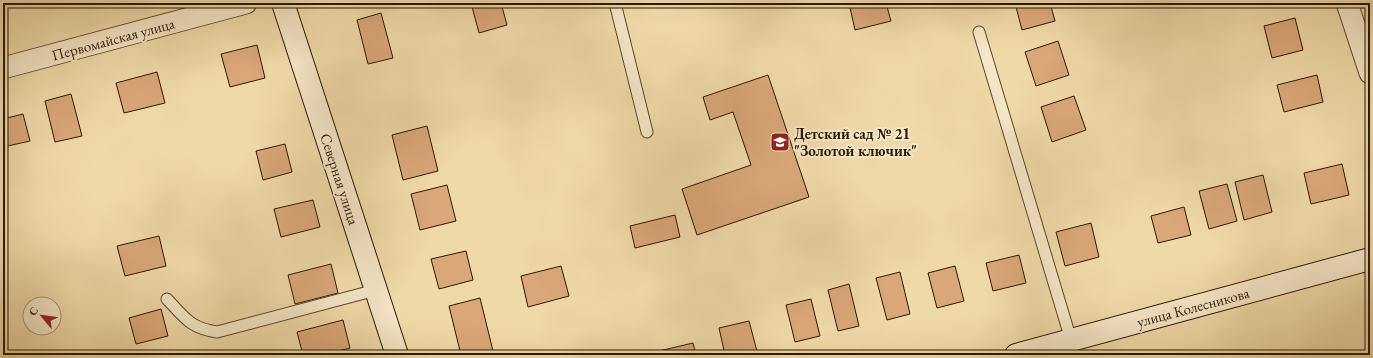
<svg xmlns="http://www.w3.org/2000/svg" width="1373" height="358" viewBox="0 0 1373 358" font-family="'EB Garamond',serif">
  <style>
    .building { fill: #d9a779; stroke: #2b1800 }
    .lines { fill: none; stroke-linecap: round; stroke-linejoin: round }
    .lane-casing { stroke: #5c482a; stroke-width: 13 }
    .street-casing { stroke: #5c482a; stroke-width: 23 }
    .secondary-casing { stroke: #2b1800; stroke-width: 24 }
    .lane { stroke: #f5e6c7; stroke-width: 11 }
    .street { stroke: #f5e6c7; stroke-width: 21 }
    .secondary { stroke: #f5e6c7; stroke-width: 22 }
    .labels { text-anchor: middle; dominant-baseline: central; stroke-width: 4; stroke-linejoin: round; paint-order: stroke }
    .street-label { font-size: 15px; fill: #2b1800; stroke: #f5e6c7 }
    .poi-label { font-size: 15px; font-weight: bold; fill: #2b1800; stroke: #f5e6c7; text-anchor: start }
  </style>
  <rect width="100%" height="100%" fill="#f0d9a9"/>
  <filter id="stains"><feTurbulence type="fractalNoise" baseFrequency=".005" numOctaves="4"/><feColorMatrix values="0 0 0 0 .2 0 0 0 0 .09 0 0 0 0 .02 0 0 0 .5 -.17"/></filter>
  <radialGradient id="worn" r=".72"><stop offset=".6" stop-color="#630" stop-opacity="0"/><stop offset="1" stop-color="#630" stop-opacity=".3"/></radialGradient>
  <g class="building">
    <polygon points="471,3 501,3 507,25 479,33"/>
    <polygon points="849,3 886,3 891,21 855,30"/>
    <polygon points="1015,3 1050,3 1055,21 1022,30"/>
    <polygon points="381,13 393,58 368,64 357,20"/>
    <polygon points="1295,18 1303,50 1272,58 1264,26"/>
    <polygon points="1058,41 1069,75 1036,86 1025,52"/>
    <polygon points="257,45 265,78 230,87 221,54"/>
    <polygon points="157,72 165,103 124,113 116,83"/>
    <polygon points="768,75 809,197 697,235 682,189 751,165 733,112 710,120 703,97"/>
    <polygon points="1317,75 1323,102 1284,112 1277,85"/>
    <polygon points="71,94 82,136 55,142 45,101"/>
    <polygon points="1074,96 1086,130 1052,142 1041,107"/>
    <polygon points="23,114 30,141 3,147 3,119"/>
    <polygon points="427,126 438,171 403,180 392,135"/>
    <polygon points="285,144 292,172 263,180 256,151"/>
    <polygon points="1342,164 1349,195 1311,204 1304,173"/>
    <polygon points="1263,175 1272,212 1244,220 1235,182"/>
    <polygon points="1227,184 1237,221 1209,229 1199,191"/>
    <polygon points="447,185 456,221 420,230 411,194"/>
    <polygon points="313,200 320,227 281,237 274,209"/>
    <polygon points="1184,207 1191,235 1158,243 1151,216"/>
    <polygon points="675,215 680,237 635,248 630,226"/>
    <polygon points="1091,223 1099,257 1065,266 1056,232"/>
    <polygon points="159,236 166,266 125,276 117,246"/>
    <polygon points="466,251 473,280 439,289 431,259"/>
    <polygon points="1019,255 1026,283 993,291 986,263"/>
    <polygon points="331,264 338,293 295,304 288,275"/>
    <polygon points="561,266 569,296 528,307 521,276"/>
    <polygon points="955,266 964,301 937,308 928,273"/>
    <polygon points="900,272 910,314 887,320 876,278"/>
    <polygon points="849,284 859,326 838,331 828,290"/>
    <polygon points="480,298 494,355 461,355 449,306"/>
    <polygon points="811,299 820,336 795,342 786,305"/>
    <polygon points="161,309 168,336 136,344 129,318"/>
    <polygon points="343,320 350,348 323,355 303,355 297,332"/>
    <polygon points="749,321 758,355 725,355 719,328"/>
    <polygon points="693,343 696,355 660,355 659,351"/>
  </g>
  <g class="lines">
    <defs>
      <g id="lane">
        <polyline points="615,3 647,132"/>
        <polyline points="979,32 1071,340"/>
        <path d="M167,299C185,318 190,328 217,332L376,290"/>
      </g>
      <g id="street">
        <polyline points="1347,3 1370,73"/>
        <polyline points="3,68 246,3"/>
      </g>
      <g id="secondary">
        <polyline points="283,3 397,355"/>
        <polyline points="1016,355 1370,259"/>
      </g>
    </defs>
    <use href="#lane" class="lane-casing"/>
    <use href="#street" class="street-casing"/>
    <use href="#secondary" class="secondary-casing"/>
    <use href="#lane" class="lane"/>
    <use href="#street" class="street"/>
    <use href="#secondary" class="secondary"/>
  </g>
  <defs>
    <symbol id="school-square" viewBox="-11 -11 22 22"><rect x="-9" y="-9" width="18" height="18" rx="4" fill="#8f2418" stroke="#f5e6c7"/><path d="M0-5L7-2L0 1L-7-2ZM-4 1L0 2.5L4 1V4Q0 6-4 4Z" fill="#fff"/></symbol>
  </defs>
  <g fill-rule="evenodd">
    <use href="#school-square" x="769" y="131" width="22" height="22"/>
  </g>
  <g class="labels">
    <g class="street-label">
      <text transform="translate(113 39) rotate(-15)">Первомайская улица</text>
      <text transform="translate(340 179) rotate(72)">Северная улица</text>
      <text transform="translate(1193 307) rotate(-15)">улица Колесникова</text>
    </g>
    <g class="poi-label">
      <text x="794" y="133">Детский сад № 21<tspan x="794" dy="17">"Золотой ключик"</tspan></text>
    </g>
  </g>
  <rect width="1373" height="358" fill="none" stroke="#f0d9a9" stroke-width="16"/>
  <rect x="4" y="4" width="1365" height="350" fill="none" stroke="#2b1800" stroke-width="2"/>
  <rect x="8" y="8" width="1357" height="342" fill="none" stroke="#2b1800"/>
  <g transform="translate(42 316) rotate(299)"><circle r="19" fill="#f5e6c7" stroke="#a49477"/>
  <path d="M0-3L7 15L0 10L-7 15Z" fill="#8f2418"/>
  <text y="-6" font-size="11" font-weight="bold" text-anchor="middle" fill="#2b1800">С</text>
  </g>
  <rect width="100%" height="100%" filter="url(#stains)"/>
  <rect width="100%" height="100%" fill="url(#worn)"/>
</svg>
